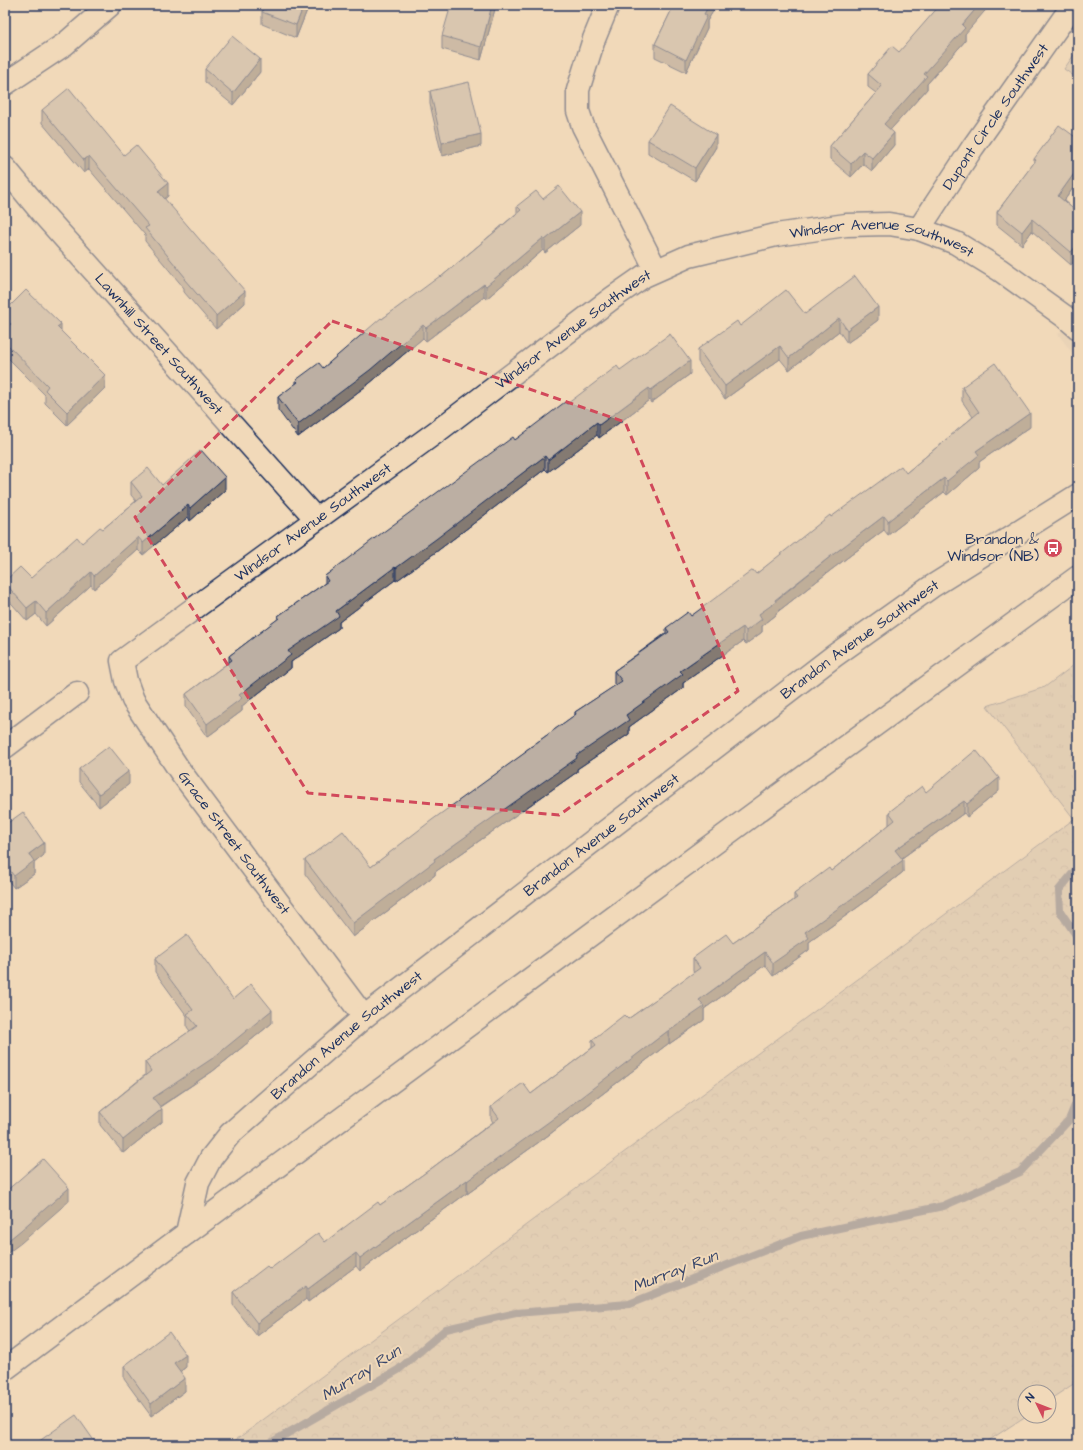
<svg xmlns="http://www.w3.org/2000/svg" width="1083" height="1450" viewBox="0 0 1083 1450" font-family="'Architects Daughter',sans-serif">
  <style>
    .built { fill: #e1ccb2 }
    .grass { fill: url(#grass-tufts); stroke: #767885 }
    .forest { fill: url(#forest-crowns); stroke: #767885 }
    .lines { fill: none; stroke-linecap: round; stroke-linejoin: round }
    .stream { stroke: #707282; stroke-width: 8 }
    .minor-casing { stroke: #1b2f5e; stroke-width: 25 }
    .major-casing { stroke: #1b2f5e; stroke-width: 25 }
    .minor { stroke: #f1d9b9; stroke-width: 22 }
    .major { stroke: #f1d9b9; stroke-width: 22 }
    .wall { fill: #a2968c; stroke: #1b2f5e }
    .shaded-wall { fill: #847a72; stroke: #1b2f5e }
    .building { fill: #bcafa3; stroke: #1b2f5e }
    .marked { fill: none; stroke: #d1495b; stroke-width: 3; stroke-dasharray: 8 5; stroke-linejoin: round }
    .labels { text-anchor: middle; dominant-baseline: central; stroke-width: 4; stroke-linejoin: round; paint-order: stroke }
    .street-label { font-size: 15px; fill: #1b2f5e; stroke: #f1d9b9 }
    .poi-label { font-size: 15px; fill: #1b2f5e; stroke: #f1d9b9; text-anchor: end }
    .water-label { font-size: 16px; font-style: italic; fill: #37456a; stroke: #f1d9b9 }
  </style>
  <defs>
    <pattern id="grass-tufts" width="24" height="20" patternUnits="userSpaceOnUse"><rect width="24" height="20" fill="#d1c0ac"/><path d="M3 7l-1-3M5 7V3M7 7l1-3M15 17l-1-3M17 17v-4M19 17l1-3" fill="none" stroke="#b3a596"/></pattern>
    <pattern id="forest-crowns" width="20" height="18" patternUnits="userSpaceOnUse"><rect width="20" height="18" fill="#d1c0ac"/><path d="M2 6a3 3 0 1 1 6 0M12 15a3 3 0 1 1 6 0" fill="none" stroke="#b3a596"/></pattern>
  </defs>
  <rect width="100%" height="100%" fill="#f1d9b9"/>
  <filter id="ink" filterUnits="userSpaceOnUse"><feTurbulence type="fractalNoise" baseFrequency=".025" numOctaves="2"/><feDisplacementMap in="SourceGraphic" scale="8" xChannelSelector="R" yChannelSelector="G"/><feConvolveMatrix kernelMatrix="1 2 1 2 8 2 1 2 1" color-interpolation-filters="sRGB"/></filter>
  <g filter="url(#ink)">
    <polygon class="built" points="1078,319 1078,361 1058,334"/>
    <polygon class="grass" points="1078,662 1078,824 987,706 1045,687"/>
    <g class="forest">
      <polygon points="1078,49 1078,79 1064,69"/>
      <polygon points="1074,819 1078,824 1078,1381 1049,1400 1049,1392 1025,1392 1026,1416 982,1445 229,1445"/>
    </g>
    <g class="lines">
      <g class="stream">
        <polyline points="1078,867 1059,890 1060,911 1078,938"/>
        <polyline points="267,1445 398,1370 446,1329 516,1313 629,1304 801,1236 943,1206 1020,1172 1069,1120 1078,1098"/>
      </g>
      <defs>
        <g id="minor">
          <polyline points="608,5 594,39 578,90 578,111 583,126 656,270"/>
          <polyline points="5,84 65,44 110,5"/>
          <path id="s1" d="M5,168L43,214L316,519"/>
          <path id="s2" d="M919,229L973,147L1073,5"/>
          <polyline points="5,747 77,693"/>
          <path id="s3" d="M364,1017L180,771L133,700L126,681L122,661L439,430L611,299L644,276L689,256L776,235L846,225L889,224L919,229L956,243L1000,270L1064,316L1078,328"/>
          <path id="s4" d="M187,1233L198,1183L211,1158L230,1134L364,1017L834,656L931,587L1078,495"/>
        </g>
        <polyline id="major" points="5,1369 187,1233 812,771 1078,577"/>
      </defs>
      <use href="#minor" class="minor-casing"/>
      <use href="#major" class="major-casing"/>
      <use href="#minor" class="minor"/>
      <use href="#major" class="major"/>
    </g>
    <g class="wall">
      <polygon points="264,5 309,5 296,38 262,24 262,12"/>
      <polygon points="495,5 495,9 481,60 442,49 442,36"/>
      <polygon points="674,5 717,5 707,21 707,28 686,72 655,57 655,44"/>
      <polygon points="965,34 965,41 927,84 927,89 890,130 894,145 872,171 863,164 851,177 830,159 830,146 876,93 868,87 868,74 899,52"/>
      <polygon points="205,69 260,72 233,105 205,82"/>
      <polygon points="430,91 481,146 442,156 430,104"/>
      <polygon points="42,110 124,155 168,196 164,199 245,303 216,329 184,292 184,288 145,241 145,235 89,169 84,173 42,123"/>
      <polygon points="1078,139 1078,181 1064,201 1078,213 1071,265 1032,231 1022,245 997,225 997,212 1034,163 1034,159"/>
      <polygon points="648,140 716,147 695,181 648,153"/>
      <polygon points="543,199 580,225 545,253 543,250 486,299 484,297 426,341 423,338 370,383 298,437 278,410 278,397 296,384 296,380 323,368 382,319 441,277 517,213 517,206"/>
      <polygon points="5,311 61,331 105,388 67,425 45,403 45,395 5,355"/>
      <polygon points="805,314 878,320 847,343 839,331 789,370 780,359 725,399 698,362 698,349 740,326"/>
      <polygon points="620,370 690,374 651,403 649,400 599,438 597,435 548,472 545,469 436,552 396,581 395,580 339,622 339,628 291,662 291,668 242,706 242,711 207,737 186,707 186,694 229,662 229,656 278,619 278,616 325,583 325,576 515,440"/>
      <polygon points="962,387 1030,427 979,462 979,468 947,495 944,492 888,535 884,530 831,570 776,613 776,615 762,626 762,632 746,644 743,641 683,683 683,688 629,727 629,734 577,769 577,772 435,872 435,875 353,937 305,874 305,860 371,867 525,753 525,751 575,715 575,712 615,686 614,685 614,671 666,633 666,628 691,616 756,574 831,517 906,473 973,417 962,401"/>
      <polygon points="131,482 225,490 190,521 188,517 143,555 138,550 94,589 91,585 46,626 36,614 27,621 5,596 5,581 31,578 103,529 136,501 131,495"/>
      <polygon points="79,769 129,784 99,807 79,782"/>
      <polygon points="999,791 967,817 964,813 902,858 903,872 865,902 809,942 809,950 773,976 765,965 704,1009 704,1020 669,1044 669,1043 550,1134 467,1194 467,1193 360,1271 356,1266 308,1302 306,1299 257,1336 233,1305 233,1292 270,1269 325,1242 380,1205 432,1168 493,1122 491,1119 491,1107 531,1094 592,1048 592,1040 628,1019 694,973 693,971 693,958 733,943 794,900 794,894 831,871 889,825 889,812 926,792"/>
      <polygon points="5,825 44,855 34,863 34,874 14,888 5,876"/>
      <polygon points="155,959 233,999 272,1023 213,1071 160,1107 162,1122 123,1153 100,1125 100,1112 145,1075 145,1062 190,1031 187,1027 187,1016 155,972"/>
      <polygon points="124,1366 186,1367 180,1372 185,1391 151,1416 124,1379"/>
    </g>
    <g class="shaded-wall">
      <polygon points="304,5 309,5 296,38 296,25"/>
      <polygon points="492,5 495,5 495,9 481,60 481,47"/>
      <polygon points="709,5 717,5 707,21 707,28 686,72 686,60 704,14"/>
      <polygon points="979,5 990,5 965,34 965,41 927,84 927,89 884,137 884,124 962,25"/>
      <polygon points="260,59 260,72 233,105 233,93"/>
      <polygon points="894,133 894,145 872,171 872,158"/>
      <polygon points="481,134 481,146 442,156 442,143"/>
      <polygon points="716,135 716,147 695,181 695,168"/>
      <polygon points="863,151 863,164 851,177 851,164"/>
      <polygon points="89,156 89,169 84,173 84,160"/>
      <polygon points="1078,168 1078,181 1058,209 1058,196"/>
      <polygon points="168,183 168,196 158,204 158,191"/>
      <polygon points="580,212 580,225 545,253 545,240"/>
      <polygon points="1032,219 1032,231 1022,245 1022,232"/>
      <polygon points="543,238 543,250 486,299 486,286"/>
      <polygon points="1078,244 1078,257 1071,265 1071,252"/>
      <polygon points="484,284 484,297 426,341 426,328"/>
      <polygon points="245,291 245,303 216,329 216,316"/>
      <polygon points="878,307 878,320 847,343 847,330"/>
      <polygon points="839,318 839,331 789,370 789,358"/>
      <polygon points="61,324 61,337 57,327"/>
      <polygon points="423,325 423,338 370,383 298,437 298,424"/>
      <polygon points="780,346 780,359 725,399 725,386"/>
      <polygon points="690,361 690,374 651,403 651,390"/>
      <polygon points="105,375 105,388 67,425 67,412"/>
      <polygon points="649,388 649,400 599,438 599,425"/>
      <polygon points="1030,413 1030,427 979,462 979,468 947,495 947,481 976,451"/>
      <polygon points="597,422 597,435 548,472 548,460"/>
      <polygon points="545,456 545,469 436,552 396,581 396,568"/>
      <polygon points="225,477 225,490 190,521 190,508"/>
      <polygon points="944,478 944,492 888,535 888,521"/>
      <polygon points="188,505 188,517 143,555 143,543"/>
      <polygon points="884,516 884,530 831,570 776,613 776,615 762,626 762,632 746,644 746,631 759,614 831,556"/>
      <polygon points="138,537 138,550 94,589 94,576"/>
      <polygon points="395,567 395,580 339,622 339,628 291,662 291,668 242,706 242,711 207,737 207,724 239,695 288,651 336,611"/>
      <polygon points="91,572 91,585 46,626 46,613"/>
      <polygon points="36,601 36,614 27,621 27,608"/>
      <polygon points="743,627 743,641 683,683 683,688 629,727 629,734 577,769 577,772 435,872 435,875 353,937 353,923 434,859 576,756 680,671"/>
      <polygon points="129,771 129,784 99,807 99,794"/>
      <polygon points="999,778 999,791 967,817 967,804"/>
      <polygon points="964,801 964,813 895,863 895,850"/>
      <polygon points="44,843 44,855 34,863 34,874 14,888 14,876 29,854"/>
      <polygon points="903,860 903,872 865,902 809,942 809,950 773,976 773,963 805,932"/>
      <polygon points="765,952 765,965 704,1009 704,1020 669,1044 669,1031 699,1000"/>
      <polygon points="272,1010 272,1023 213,1071 153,1111 153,1098"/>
      <polygon points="669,1030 669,1043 550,1134 467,1194 467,1181"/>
      <polygon points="162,1109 162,1122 123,1153 123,1140"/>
      <polygon points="467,1180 467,1193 360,1271 360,1258"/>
      <polygon points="69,1188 69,1201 21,1243 5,1255 5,1243"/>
      <polygon points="356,1253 356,1266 308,1302 308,1289"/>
      <polygon points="306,1286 306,1299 257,1336 257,1323"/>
      <polygon points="186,1355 186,1367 174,1376 174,1363"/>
      <polygon points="185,1378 185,1391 151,1416 151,1404"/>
      <polygon points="95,1442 95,1445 91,1445"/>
    </g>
    <g class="building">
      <polygon points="264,5 304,5 296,25 262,12"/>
      <polygon points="451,5 492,5 481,47 442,36"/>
      <polygon points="674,5 709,5 704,14 707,16 686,60 655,44"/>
      <polygon points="940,5 979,5 962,25 965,28 924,74 927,76 884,124 894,133 872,158 863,151 851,164 830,146 882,86 868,74 892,46 899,52"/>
      <polygon points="232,36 260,59 233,93 205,69"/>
      <polygon points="469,82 481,134 442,143 430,91"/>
      <polygon points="69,88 124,155 136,145 168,183 158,191 212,254 213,254 245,291 216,316 184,279 185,277 145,228 149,226 89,156 84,160 42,110"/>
      <polygon points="670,106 716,135 695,168 648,140"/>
      <polygon points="1059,125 1078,139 1078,168 1058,196 1078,213 1078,244 1071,252 1032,219 1022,232 997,212 1036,160 1034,159"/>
      <polygon points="559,186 580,212 545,240 543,238 486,286 484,284 426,328 423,325 370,370 298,424 278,397 298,382 296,380 319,363 323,368 381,318 382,319 440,276 441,277 521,210 517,206 536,191 543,199"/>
      <polygon points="855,276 878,307 847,330 839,318 789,358 780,346 725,386 698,349 737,321 740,326 786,290 805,314"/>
      <polygon points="26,290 61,324 57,327 105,375 67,412 45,390 48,386 5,342 5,330 11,324 5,318 5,311"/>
      <polygon points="670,334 690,361 651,390 649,388 599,425 597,422 548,460 545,456 436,539 396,568 395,567 336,611 339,616 288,651 291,655 239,695 242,698 207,724 186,694 232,660 229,656 279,618 278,616 328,581 325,576 371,541 513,437 515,440 565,402 567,404 617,366 620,370"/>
      <polygon points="995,363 1030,413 976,451 979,455 947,481 944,478 888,521 884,516 831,556 775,600 776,602 759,614 762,619 746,631 743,627 680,671 683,674 626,715 629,720 576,756 577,758 434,859 435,861 353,923 305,860 343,831 371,867 432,820 526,752 525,751 576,714 575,712 622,681 614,671 669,632 666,628 688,612 691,616 753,570 756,574 830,515 831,517 901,466 906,473 979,412 962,387"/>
      <polygon points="201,450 225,477 190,508 188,505 143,543 138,537 94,576 91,572 46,613 36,601 27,608 5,583 5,581 20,567 31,578 77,537 82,543 100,527 103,529 142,496 131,482 148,468 162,485"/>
      <polygon points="109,746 129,771 99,794 79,769"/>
      <polygon points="976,750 999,778 967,804 964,801 895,850 903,860 865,889 805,932 809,938 773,963 765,952 699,1000 704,1007 669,1031 669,1030 550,1121 467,1181 467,1180 360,1258 356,1253 308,1289 306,1286 257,1323 233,1292 267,1266 270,1269 318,1233 325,1242 378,1202 380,1205 432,1168 499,1118 491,1107 523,1083 531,1094 596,1045 592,1040 624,1015 628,1019 700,968 693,958 726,934 733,943 797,898 794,894 829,868 831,871 895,820 889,812 922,786 926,792"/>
      <polygon points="23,812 44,843 29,854 34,861 14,876 5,864 5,825"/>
      <polygon points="187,935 233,999 251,984 272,1010 213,1058 153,1098 162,1109 123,1140 100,1112 151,1071 145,1062 197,1026 187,1014 193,1010 155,959"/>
      <polygon points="43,1159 69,1188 21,1230 5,1243 5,1192"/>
      <polygon points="169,1332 186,1355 174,1363 185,1378 151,1404 124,1366"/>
      <polygon points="76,1415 95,1442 91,1445 41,1445 38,1442"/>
    </g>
  </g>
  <path d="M0 0H1083V1450H0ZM332,321L625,422L738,691L559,815L308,793L135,517Z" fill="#f1d9b9" fill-opacity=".55" fill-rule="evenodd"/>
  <path class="marked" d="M332,321L625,422L738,691L559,815L308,793L135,517Z"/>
  <defs>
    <symbol id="bus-disc" viewBox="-11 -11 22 22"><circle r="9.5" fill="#d1495b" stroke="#f1d9b9"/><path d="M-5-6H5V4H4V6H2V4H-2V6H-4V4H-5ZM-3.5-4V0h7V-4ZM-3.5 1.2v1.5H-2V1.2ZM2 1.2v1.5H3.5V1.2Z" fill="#fff"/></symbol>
  </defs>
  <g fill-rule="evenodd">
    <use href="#bus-disc" x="1042" y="537" width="22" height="22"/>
  </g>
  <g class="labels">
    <g class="street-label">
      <text stroke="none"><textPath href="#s2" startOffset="136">Dupont Circle Southwest</textPath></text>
      <text stroke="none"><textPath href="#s3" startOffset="1329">Windsor Avenue Southwest</textPath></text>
      <text stroke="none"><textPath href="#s3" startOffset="993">Windsor Avenue Southwest</textPath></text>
      <text stroke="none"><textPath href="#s1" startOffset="234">Lawnhill Street Southwest</textPath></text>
      <text stroke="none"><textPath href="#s3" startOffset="669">Windsor Avenue Southwest</textPath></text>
      <text stroke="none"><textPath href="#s4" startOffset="911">Brandon Avenue Southwest</textPath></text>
      <text stroke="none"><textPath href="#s4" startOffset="587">Brandon Avenue Southwest</textPath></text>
      <text transform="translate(234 843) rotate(53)">Grace Street Southwest</text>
      <text stroke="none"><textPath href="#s4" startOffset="263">Brandon Avenue Southwest</textPath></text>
    </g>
    <g class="poi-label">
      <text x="1039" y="539">Brandon &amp;<tspan x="1039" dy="17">Windsor (NB)</tspan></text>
    </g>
    <g class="water-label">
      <text transform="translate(675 1271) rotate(-21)">Murray Run</text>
      <text transform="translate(361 1373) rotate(-32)">Murray Run</text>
    </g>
  </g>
  <rect width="1083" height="1450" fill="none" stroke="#f1d9b9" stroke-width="20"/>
  <rect x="10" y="10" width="1063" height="1430" fill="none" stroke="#1b2f5e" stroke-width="1.5" filter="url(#ink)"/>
  <g transform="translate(1037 1404) rotate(313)"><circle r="19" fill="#f1d9b9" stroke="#9b9595"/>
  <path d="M0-3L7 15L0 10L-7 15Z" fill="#d1495b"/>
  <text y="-6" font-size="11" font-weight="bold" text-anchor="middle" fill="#1b2f5e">N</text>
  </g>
</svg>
